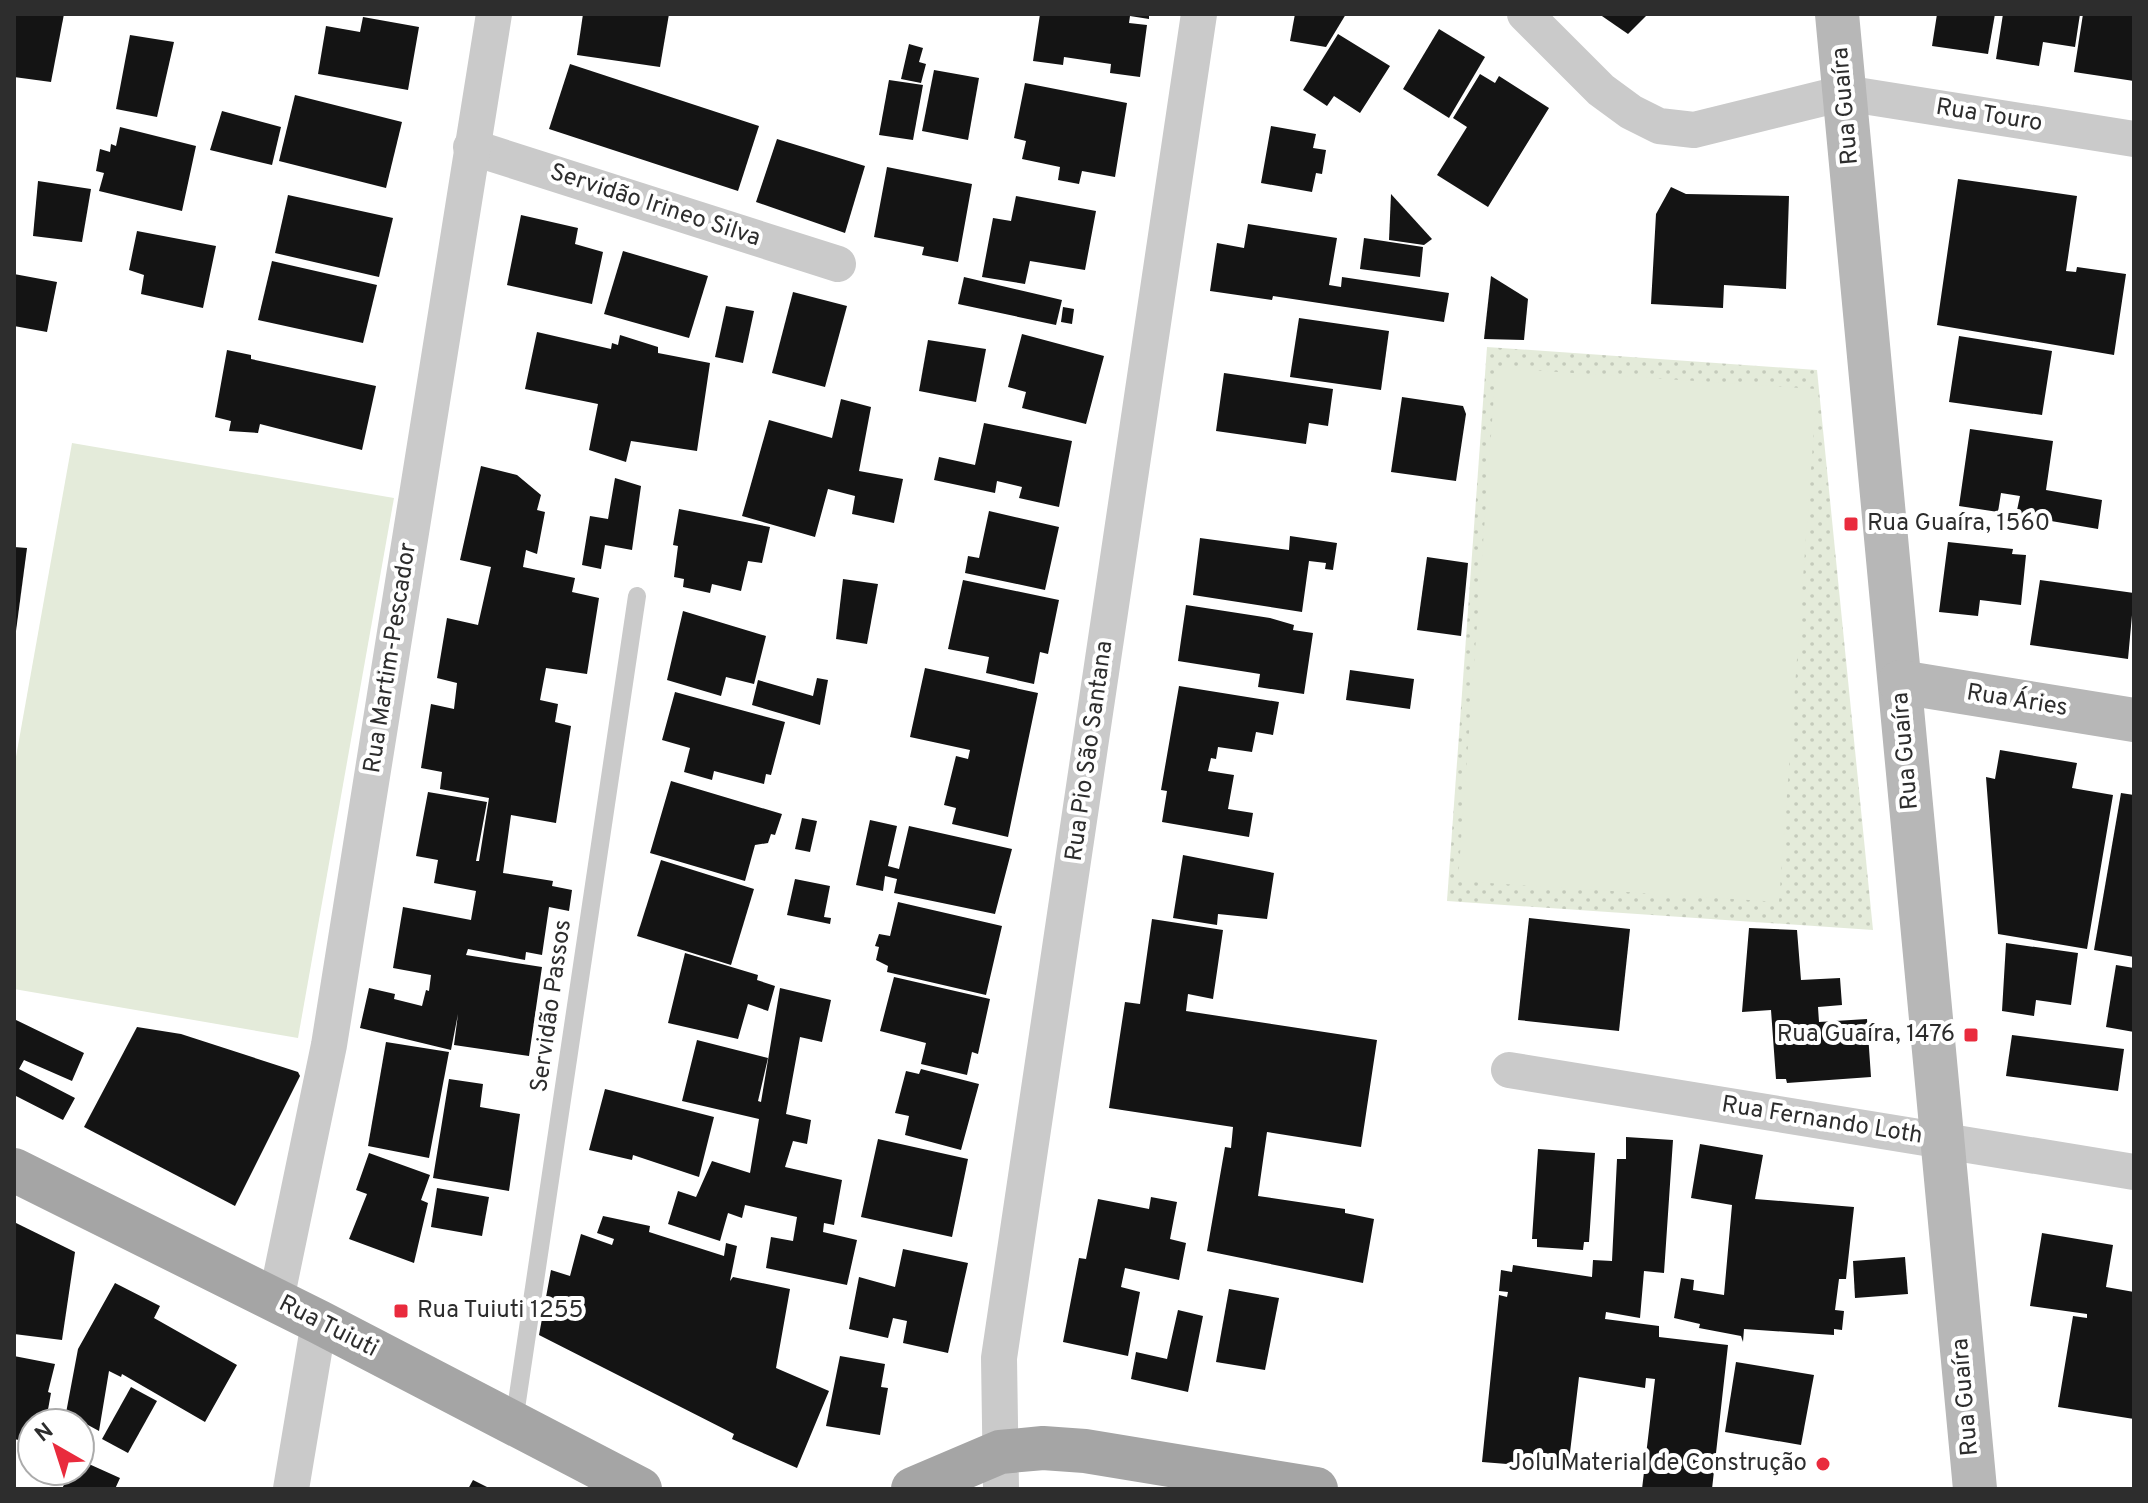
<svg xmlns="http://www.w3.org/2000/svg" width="2148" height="1503" viewBox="0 0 2148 1503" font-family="Overpass,sans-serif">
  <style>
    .grass { fill: url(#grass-dots) }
    .green { fill: #e4ebda }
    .building { fill: #141414 }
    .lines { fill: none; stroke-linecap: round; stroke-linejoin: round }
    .lane { stroke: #cacaca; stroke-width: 18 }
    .street { stroke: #cacaca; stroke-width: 36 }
    .secondary { stroke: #b7b7b7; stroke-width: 44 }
    .primary { stroke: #a5a5a5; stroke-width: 44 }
    .poi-dot { fill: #e92b3d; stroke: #fff; stroke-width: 3 }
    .labels { text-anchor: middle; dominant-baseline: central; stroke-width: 8; stroke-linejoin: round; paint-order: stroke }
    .street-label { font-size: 24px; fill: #2d2d2d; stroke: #fff }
    .poi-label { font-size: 24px; fill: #2d2d2d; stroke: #fff; text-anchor: start }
  </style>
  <defs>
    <pattern id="grass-dots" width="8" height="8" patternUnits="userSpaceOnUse" patternTransform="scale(2)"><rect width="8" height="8" fill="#e4ebda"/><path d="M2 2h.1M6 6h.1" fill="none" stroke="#c4cabb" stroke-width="1.8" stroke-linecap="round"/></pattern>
  </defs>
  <rect width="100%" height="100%" fill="#fff"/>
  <polygon class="grass" points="1487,347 1817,370 1873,930 1447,901"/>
  <g class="green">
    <polygon points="1496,368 1817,389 1779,902 1458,881"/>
    <polygon points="72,443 394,498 298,1038 14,989 14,768"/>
  </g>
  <g class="building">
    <polygon points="14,14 64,14 51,82 14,77"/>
    <polygon points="583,14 669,14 660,67 577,55"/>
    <polygon points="1040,14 1149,14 1149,19 1130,16 1129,23 1147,25 1140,77 1110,73 1111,64 1064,57 1063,65 1033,61"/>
    <polygon points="1295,14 1346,14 1326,47 1290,41"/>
    <polygon points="1599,14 1648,14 1628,34"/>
    <polygon points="1937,14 1995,14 1988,54 1932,46"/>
    <polygon points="2003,14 2080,14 2075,47 2043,42 2039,66 1996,59"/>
    <polygon points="2083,14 2134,14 2134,81 2074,72"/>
    <polygon points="363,17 419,27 408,90 318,74 326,26 360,32"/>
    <polygon points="1439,29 1485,57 1449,118 1403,89"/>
    <polygon points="1338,34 1390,66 1360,113 1334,96 1327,106 1303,90"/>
    <polygon points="130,35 174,42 157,117 116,109"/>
    <polygon points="909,44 923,48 919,62 926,64 921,83 901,79"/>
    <polygon points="570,64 759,126 738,191 549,129"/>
    <polygon points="934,70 979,78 968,140 922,131"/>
    <polygon points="1480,74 1495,83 1499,76 1549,108 1488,207 1437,175 1467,127 1453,118"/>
    <polygon points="889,80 923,85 913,140 879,135"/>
    <polygon points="1025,83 1127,103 1115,177 1082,171 1079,184 1058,180 1060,167 1022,159 1026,141 1014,138"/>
    <polygon points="295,95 402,122 386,188 279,161"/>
    <polygon points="222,111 281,127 272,165 210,150"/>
    <polygon points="1271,126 1316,134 1313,148 1326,150 1322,174 1316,173 1312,192 1261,183"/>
    <polygon points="120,127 196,146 182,211 99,191 104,173 96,171 100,149 110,152 111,144 116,146"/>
    <polygon points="777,139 865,166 845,233 756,202"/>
    <polygon points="887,167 972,184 958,262 922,255 924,247 874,237"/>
    <polygon points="1958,179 2077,196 2066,271 2076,272 2077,267 2126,274 2114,355 1937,325"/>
    <polygon points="38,181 91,189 82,242 33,236"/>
    <polygon points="1671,187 1686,194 1789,196 1786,289 1724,285 1723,308 1651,304 1656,214"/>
    <polygon points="1391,194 1432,239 1424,245 1389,240"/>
    <polygon points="288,195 393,218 379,277 275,253"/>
    <polygon points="1016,196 1096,211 1085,270 1030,261 1025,284 982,277 993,218 1011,221"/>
    <polygon points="521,215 578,228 575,244 603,252 592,304 507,285"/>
    <polygon points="1248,224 1337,238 1329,285 1341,287 1342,277 1449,293 1444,322 1273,296 1272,300 1210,291 1217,243 1244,248"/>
    <polygon points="137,231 216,246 203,308 141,294 144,275 129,270"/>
    <polygon points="1364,238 1423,247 1420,277 1360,269"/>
    <polygon points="623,251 708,276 689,338 604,314"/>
    <polygon points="272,261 377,285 363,343 258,320"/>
    <polygon points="14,274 57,282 47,332 14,326"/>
    <polygon points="1491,276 1528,299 1524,340 1484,339"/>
    <polygon points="964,277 1062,300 1056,325 958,304"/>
    <polygon points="793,292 847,306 825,387 772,373"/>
    <polygon points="726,306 754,311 743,363 715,357"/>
    <polygon points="1063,307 1074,309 1072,324 1061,322"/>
    <polygon points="1299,318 1389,331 1381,390 1290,377"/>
    <polygon points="537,332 611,349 612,343 618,345 620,335 658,347 658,353 710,363 697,451 631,441 626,462 589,450 598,404 525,389"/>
    <polygon points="1022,334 1104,356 1086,424 1022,408 1026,392 1008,387"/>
    <polygon points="1959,336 2052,351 2042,415 1949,402"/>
    <polygon points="928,340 986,349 976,402 919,391"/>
    <polygon points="227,350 251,355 251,359 376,386 362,450 260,424 258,433 229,431 231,421 215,417"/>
    <polygon points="1224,373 1333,389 1328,426 1309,423 1306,444 1216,431"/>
    <polygon points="1402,397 1463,406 1466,414 1456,481 1391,472"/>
    <polygon points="841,399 871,407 859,471 903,479 894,523 852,514 855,496 828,489 815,537 742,516 769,420 832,438"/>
    <polygon points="984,423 1072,441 1059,507 1019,498 1022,487 997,481 995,493 934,480 939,457 975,465"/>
    <polygon points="1970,429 2053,441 2046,490 2102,500 2098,529 2016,515 2020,496 2001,493 1998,512 1959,506"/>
    <polygon points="481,466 517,475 541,495 537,510 545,512 537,554 526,550 523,567 575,578 572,592 599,598 587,674 546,668 540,700 558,704 555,722 571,726 556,823 511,815 503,873 553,881 552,886 572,890 569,911 549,907 542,955 526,952 525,960 468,949 466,955 542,967 529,1056 454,1045 458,1014 451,1050 360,1028 369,988 395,994 394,999 422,1006 426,990 429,991 431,975 393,968 403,907 471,920 476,891 434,883 438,860 416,856 428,792 487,802 476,861 479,861 489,798 440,789 442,772 421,768 431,704 454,709 457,683 437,678 447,618 478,625 491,567 460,560"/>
    <polygon points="615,478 641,486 632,550 605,545 601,569 582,565 590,516 608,519"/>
    <polygon points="679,509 770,527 762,563 748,561 741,591 712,584 710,593 683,587 684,579 674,577 678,546 673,545"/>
    <polygon points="989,511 1059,527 1045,590 965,573 968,556 979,558"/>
    <polygon points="1290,536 1337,543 1333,570 1325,569 1326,563 1309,561 1302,612 1193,595 1200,538 1289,550"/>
    <polygon points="1948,542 2013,549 2012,554 2026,555 2021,605 1980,600 1978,616 1939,612"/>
    <polygon points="14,547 27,548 16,631 14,631"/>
    <polygon points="1427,557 1468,563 1461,636 1417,630"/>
    <polygon points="843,579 878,584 867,644 836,639"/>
    <polygon points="963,580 1059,600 1048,654 1040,652 1034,684 986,673 989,657 948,649"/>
    <polygon points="2040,580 2134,593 2128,659 2030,645"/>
    <polygon points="1186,605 1270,618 1294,625 1293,630 1313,633 1304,694 1258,687 1260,674 1178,661"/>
    <polygon points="683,611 766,636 754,684 726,677 721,696 667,680"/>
    <polygon points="925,668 1038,693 1008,837 952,824 956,808 944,805 956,756 968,759 970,750 910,737"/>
    <polygon points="1350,670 1414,679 1410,709 1346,700"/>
    <polygon points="817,678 828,680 820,725 752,705 758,680 813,696"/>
    <polygon points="1179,686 1279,702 1273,735 1256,732 1252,752 1218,747 1216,759 1211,758 1208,771 1234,775 1228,809 1253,813 1249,837 1162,822 1167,791 1161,790"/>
    <polygon points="675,692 785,722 771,775 766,774 764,784 714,771 712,780 684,772 690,748 662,740"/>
    <polygon points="2000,750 2077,763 2072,788 2113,795 2087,949 1998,934 1986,777 1995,779"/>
    <polygon points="671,781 782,814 775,835 771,834 768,843 755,845 745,881 650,853"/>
    <polygon points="2121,793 2134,795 2134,957 2094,950"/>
    <polygon points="802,818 817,821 810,852 795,849"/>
    <polygon points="870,820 897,826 888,866 899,869 909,826 1012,849 995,914 894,893 897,879 885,876 883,891 856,885"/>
    <polygon points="1183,855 1274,873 1267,919 1218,914 1217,925 1173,918"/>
    <polygon points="661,860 754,889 731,965 637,936"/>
    <polygon points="795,879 830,886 824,917 831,918 830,924 787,915"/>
    <polygon points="898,902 1002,926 986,995 887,972 888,966 876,960 879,947 875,946 879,934 890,936"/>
    <polygon points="1529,918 1630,929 1619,1031 1518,1020"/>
    <polygon points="1152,919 1223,930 1213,999 1188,994 1186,1011 1377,1040 1361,1147 1267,1132 1258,1196 1345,1209 1345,1213 1374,1219 1363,1283 1207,1251 1225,1147 1231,1148 1233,1127 1109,1108 1125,1002 1140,1004"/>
    <polygon points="1749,928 1797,930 1801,980 1840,978 1842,1005 1818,1007 1819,1022 1867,1019 1871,1077 1787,1083 1786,1079 1776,1079 1771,1010 1742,1012"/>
    <polygon points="2006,943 2078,953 2071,1005 2036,1000 2034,1016 2002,1011"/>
    <polygon points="685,953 758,975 757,980 775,986 768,1011 748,1004 738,1039 668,1023"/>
    <polygon points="2116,965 2134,968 2134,1032 2106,1027"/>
    <polygon points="894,977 990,999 978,1054 972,1052 967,1075 921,1064 926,1043 880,1031"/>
    <polygon points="780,988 831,1000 822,1042 800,1037 786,1114 811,1120 807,1144 793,1141 785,1167 842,1180 834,1225 824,1223 823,1232 857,1240 847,1285 766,1268 771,1237 793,1241 797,1217 745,1205 742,1218 728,1213 720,1241 668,1224 678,1191 696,1197 712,1161 750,1173 759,1119 682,1101 697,1040 768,1058 758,1101 761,1102"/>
    <polygon points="14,1019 84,1053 72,1081 24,1060 19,1069 75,1098 63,1120 14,1095"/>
    <polygon points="137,1027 181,1034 298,1072 300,1076 235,1206 84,1127"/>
    <polygon points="2012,1035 2124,1049 2118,1091 2006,1076"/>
    <polygon points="386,1042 449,1052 429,1158 368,1146"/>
    <polygon points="921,1069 979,1084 961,1150 905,1135 909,1116 895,1113 906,1071 919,1074"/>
    <polygon points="449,1079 483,1084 480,1107 520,1114 509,1191 433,1178"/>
    <polygon points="605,1089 714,1117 699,1177 633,1155 632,1160 589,1150"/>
    <polygon points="1626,1137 1673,1140 1664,1273 1644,1271 1640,1318 1606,1312 1605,1319 1659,1326 1659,1337 1728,1345 1712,1489 1642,1489 1655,1379 1646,1378 1645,1388 1579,1377 1568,1469 1482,1462 1499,1295 1507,1297 1508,1292 1499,1291 1501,1270 1512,1272 1513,1265 1592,1277 1593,1260 1612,1261 1617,1159 1626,1159"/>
    <polygon points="878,1139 968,1159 952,1237 861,1217"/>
    <polygon points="1700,1144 1763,1155 1755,1199 1854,1207 1846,1279 1839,1279 1835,1310 1844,1311 1842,1330 1834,1329 1834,1335 1744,1329 1743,1342 1741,1336 1699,1328 1700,1324 1674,1318 1681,1278 1694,1280 1693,1290 1724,1295 1732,1205 1691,1198"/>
    <polygon points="1538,1149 1595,1153 1589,1242 1584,1242 1583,1250 1537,1247 1537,1239 1532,1239"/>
    <polygon points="369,1153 430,1175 421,1200 428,1203 414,1263 349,1239 367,1194 356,1190"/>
    <polygon points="437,1188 489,1197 482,1236 431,1227"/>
    <polygon points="1151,1197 1177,1202 1170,1239 1186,1243 1179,1280 1125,1268 1121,1287 1140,1292 1128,1356 1063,1342 1079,1258 1086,1259 1098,1199 1149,1209"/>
    <polygon points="603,1216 650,1226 649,1232 724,1256 726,1243 737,1246 730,1281 733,1277 790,1289 776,1368 829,1391 797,1468 732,1439 734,1434 539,1335 551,1270 570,1276 581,1234 612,1245 614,1239 597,1233"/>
    <polygon points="14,1222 75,1252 62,1340 14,1334"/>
    <polygon points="2042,1233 2113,1245 2106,1287 2134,1292 2134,1419 2058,1407 2073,1316 2087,1318 2087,1314 2030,1306"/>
    <polygon points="903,1249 968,1263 948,1353 903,1343 907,1321 893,1318 888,1338 849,1329 859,1277 895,1287"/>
    <polygon points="1905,1257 1908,1294 1855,1298 1853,1261"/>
    <polygon points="115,1283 160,1306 154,1318 237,1365 205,1422 122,1374 121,1377 109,1371 99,1431 66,1413 78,1349"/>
    <polygon points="1229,1289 1279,1298 1265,1370 1216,1362"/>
    <polygon points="1178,1310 1203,1316 1188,1392 1131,1379 1136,1352 1167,1359"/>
    <polygon points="14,1356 55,1364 48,1392 51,1393 47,1415 51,1416 50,1423 32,1423 32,1443 14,1439"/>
    <polygon points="840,1356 885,1364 881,1387 888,1388 880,1435 826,1426"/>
    <polygon points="1736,1362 1814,1375 1801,1445 1725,1432"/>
    <polygon points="131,1387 157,1401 128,1453 102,1439"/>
    <polygon points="80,1460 120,1478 115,1489 62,1489 70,1471 80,1471"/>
    <polygon points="473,1480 491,1489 468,1489"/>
  </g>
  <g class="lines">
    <polyline class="lane" points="514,1422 637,596"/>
    <g class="street">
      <polyline points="1525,14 1601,90 1631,112 1659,126 1694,130 1844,93 2134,139"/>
      <polyline points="471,147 838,264"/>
      <polyline points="1509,1070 2134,1172"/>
      <polyline points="276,1300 329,1045 494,14"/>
      <polyline points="291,1489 319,1322"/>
      <polyline points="1001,1489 999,1358 1199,14"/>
    </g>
    <g class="secondary">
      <polyline points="1837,14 1975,1489"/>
      <polyline points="1900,682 2134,720"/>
    </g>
    <g class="primary">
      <polyline points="14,1170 319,1322 640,1489"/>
      <polyline points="913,1489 1000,1452 1043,1448 1085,1451 1316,1489"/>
    </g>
  </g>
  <g class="poi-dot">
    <rect x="1843" y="516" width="16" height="16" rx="4"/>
    <rect x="1963" y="1027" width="16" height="16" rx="4"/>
    <rect x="393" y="1303" width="16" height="16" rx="4"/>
    <circle cx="1823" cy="1464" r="8"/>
  </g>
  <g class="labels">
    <g class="street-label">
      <text transform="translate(1846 106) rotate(-95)">Rua Guaíra</text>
      <text transform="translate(1989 116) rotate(9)">Rua Touro</text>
      <text transform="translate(655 206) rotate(18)">Servidão Irineo Silva</text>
      <text transform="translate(391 658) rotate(-81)">Rua Martim-Pescador</text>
      <text transform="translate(2017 701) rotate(9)">Rua Áries</text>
      <text transform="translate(1090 751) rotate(-82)">Rua Pio São Santana</text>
      <text transform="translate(1906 751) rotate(-95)">Rua Guaíra</text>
      <text transform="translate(552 1006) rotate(-82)">Servidão Passos</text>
      <text transform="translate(1822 1121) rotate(9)">Rua Fernando Loth</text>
      <text transform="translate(328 1327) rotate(27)">Rua Tuiuti</text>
      <text transform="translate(1966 1397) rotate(-95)">Rua Guaíra</text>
    </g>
    <g class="poi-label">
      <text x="1867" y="524">Rua Guaíra, 1560</text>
      <text x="1955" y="1035" text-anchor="end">Rua Guaíra, 1476</text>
      <text x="417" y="1311">Rua Tuiuti 1255</text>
      <text x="1807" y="1464" text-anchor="end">Jolu Material de Construção</text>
    </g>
  </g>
  <rect width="2148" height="1503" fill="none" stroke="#2d2d2d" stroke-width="32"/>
  <g transform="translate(56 1447) rotate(321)"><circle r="38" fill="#ffffff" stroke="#ababab" stroke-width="2"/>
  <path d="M0-6L14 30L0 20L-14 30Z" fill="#e92b3d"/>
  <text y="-12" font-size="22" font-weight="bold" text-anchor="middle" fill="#2d2d2d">N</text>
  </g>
</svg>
